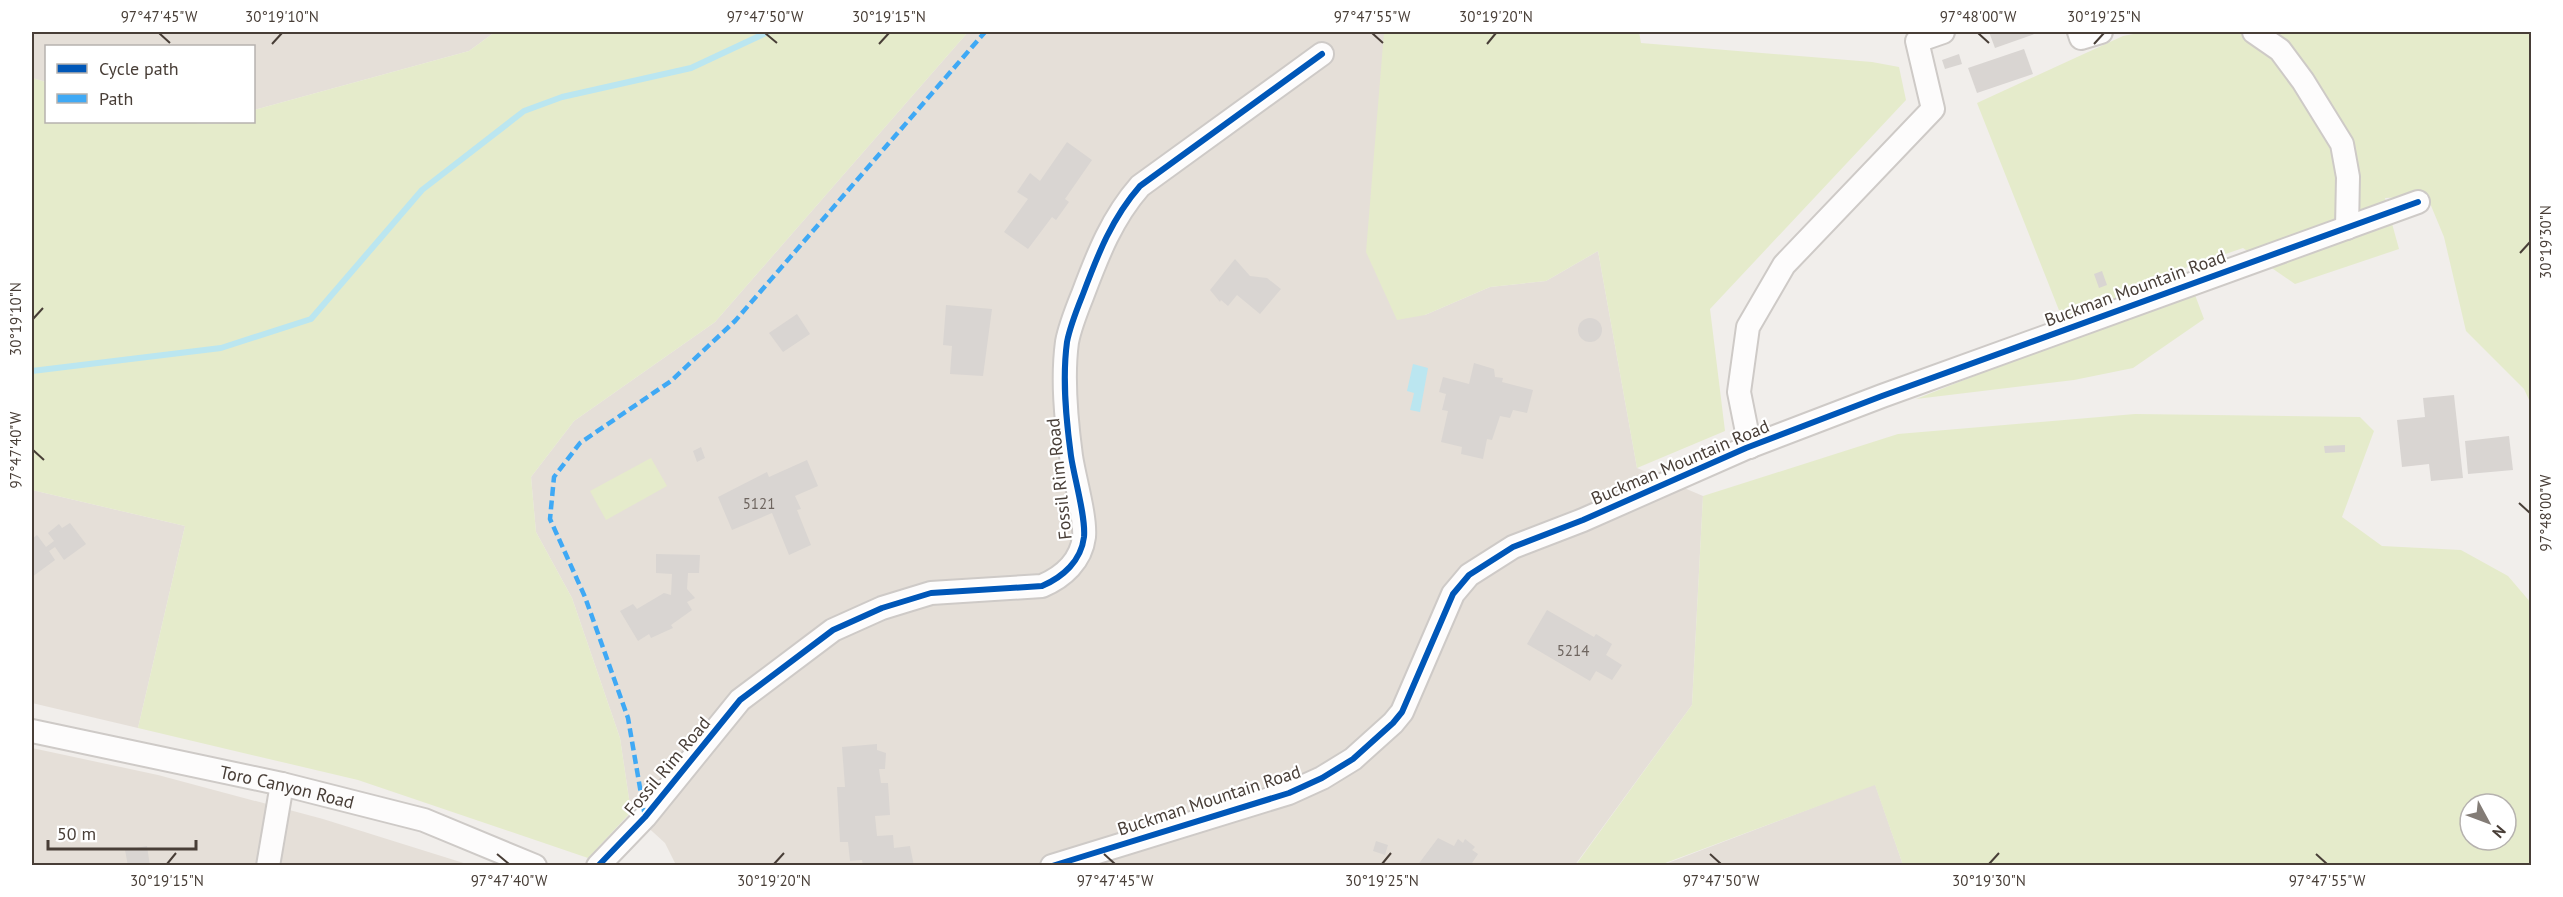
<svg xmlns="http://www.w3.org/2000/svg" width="2563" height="897" viewBox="0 0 2563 897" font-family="'PT Sans',sans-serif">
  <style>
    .residential { fill: #e5dfd8 }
    .green { fill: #e5ebcb; fill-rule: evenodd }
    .water { fill: #bbe6f0 }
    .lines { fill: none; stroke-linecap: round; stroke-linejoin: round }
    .stream { stroke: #bbe6f0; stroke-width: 6 }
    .building { fill: #d9d5d2 }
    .minor-casing { stroke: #cecac7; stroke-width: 26 }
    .minor { stroke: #fdfcfc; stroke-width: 22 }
    .quiet { stroke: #3fa9f5; stroke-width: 4.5; stroke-dasharray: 9 4.5; stroke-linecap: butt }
    .cycleway-casing { stroke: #fff; stroke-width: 10 }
    .cycleway { stroke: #0057b8; stroke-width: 6 }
    .ticks { fill: none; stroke: #483e37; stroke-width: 2 }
    .labels { text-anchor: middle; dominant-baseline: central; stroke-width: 4.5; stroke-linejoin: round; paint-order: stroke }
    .number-label { font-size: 15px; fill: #6e655f }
    .street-label { font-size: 18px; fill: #483e37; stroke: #fff }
    .neatline { fill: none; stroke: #483e37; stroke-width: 2 }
    .ticks-label { font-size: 15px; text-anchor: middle; fill: #483e37 }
  </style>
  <rect width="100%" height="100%" fill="#f1eeeb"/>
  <g class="residential">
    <polygon points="32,32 495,32 469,51 254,110 254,46 46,46 46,82 32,78"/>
    <polygon points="968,32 1403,32 1425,315 1490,287 1546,281 1598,251 1637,468 1703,496 1692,705 1575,865 676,865 665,843 631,812 620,738 572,598 536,532 531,477 574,421 715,322"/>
    <polygon points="32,490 185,526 138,728 32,703"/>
    <polygon points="32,748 158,775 323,819 470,865 32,866"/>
    <polygon points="1875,784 1903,865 1660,866"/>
  </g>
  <g class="green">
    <path d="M495,32H968L715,322L574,421L531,477L536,532L572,598L620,738L631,812L588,858L358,780L138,728L185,526L32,490V78L46,82V122H189C206,126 234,122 254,122V110L469,51Z"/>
    <polygon points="1384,32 1639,32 1641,43 1872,62 1899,67 1906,100 1710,309 1725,431 1637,468 1598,251 1546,281 1490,287 1425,315 1397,320 1366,252"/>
    <polygon points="2144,32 2531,32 2531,404 2524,389 2466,331 2444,237 2427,196 2385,198 2399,249 2295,284 2243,248 2185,268 2204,319 2133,368 2074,380 1916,399 2070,338 1977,103 2123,36"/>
    <path d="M2135,414L2360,417L2374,431L2342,517L2382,546L2461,550L2508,576L2531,603V865H1903L1875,785L1660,865L1575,866L1692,705L1703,496L1898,434ZM2470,804H2506V840H2470Z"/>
    <polygon points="651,458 667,486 606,520 590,491"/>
  </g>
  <polygon class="water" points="1413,364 1428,368 1420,412 1410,410 1414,393 1407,391"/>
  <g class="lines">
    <polyline class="stream" points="32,371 221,348 311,319 422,190 524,111 562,97 691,68 768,32"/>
  </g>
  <g class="building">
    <polygon points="1989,32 2040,32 1995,48"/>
    <polygon points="2024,49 2033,74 1977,93 1968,68"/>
    <polygon points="1959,54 1962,64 1945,69 1942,60"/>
    <polygon points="1067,142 1092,160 1065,199 1069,202 1056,220 1052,217 1028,249 1004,232 1028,199 1017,192 1030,173 1040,181"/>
    <polygon points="1235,259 1250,276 1267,278 1281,289 1260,314 1237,295 1228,306 1221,300 1220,302 1210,290"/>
    <polygon points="2102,271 2107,285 2099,288 2094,274"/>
    <polygon points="946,305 992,309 983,376 950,374 952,346 943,345"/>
    <polygon points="797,314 810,334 783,352 769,333"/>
    <circle cx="1590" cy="330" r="12"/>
    <polygon points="1474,363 1494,369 1495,377 1503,378 1502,382 1533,390 1527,413 1513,410 1510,418 1500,416 1492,440 1487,439 1483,459 1461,454 1462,447 1441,442 1448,411 1442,410 1446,394 1439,392 1443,377 1469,384"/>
    <polygon points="2454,395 2463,478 2431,481 2429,464 2402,467 2397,420 2425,417 2423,398"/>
    <polygon points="2509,436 2513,470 2468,474 2465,441"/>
    <polygon points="2345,445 2345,452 2325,453 2324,446"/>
    <polygon points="701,447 705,458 697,462 693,451"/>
    <polygon points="807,460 818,486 795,496 801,509 797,510 811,545 789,555 772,513 732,530 718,497 767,472 769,477"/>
    <polygon points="70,523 86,544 64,560 55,547 49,551 55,560 32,577 32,539 37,535 46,547 54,541 48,533 59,524 62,528"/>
    <polygon points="656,554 700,555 699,573 688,573 687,589 695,598 687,602 692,610 671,625 673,628 651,638 649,634 638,641 620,611 633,604 637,609 664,593 671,595 672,574 656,573"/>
    <polygon points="1547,610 1594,637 1596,634 1612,644 1606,655 1622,665 1612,680 1596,671 1590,681 1527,644"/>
    <polygon points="877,744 877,750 886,753 885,769 879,769 881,783 888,783 890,815 875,816 877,836 893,835 894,848 910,846 914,866 863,866 862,860 850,861 848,842 840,842 837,787 845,787 842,747"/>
    <polygon points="1438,838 1454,846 1458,839 1463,843 1465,839 1475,847 1472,850 1478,854 1470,866 1417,866"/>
    <polygon points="1376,841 1388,845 1385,855 1373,851"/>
    <polygon points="147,846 150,866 128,866 125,850"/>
  </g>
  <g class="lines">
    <defs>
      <g id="minor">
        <polyline points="2079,32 2081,38 2101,32"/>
        <polyline points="2254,32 2280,50 2303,81 2342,144 2348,177 2347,228"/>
        <polyline points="1750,447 1739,392 1748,327 1784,265 1933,109 1917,41 1943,32"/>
        <path id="s1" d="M32,731L282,784L424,820L535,866"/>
        <polyline points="268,866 282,784"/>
        <path d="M598,866L645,817L740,700L833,630L882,608L931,593L1042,586C1063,577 1081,561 1084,537C1086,517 1074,477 1071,456C1066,419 1062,379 1067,342C1070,326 1077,309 1083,294C1098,254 1112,218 1140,186L1322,54"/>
        <polyline points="1052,866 1289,793 1322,778 1353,759 1393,723 1402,712 1453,594 1469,575 1513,547 1583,520 1746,448 1882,396 2418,202"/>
      </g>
    </defs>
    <use href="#minor" class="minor-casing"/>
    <use href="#minor" class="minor"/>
    <polyline class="quiet" points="645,817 628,718 585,597 550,519 554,477 580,443 671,381 735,321 985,32"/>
    <defs>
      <g id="cycleway">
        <path d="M598,866L645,817L740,700L833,630L882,608L931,593L1042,586C1063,577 1081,561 1084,537C1086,517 1074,477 1071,456C1066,419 1062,379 1067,342C1070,326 1077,309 1083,294C1098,254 1112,218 1140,186L1322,54"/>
        <polyline points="1052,866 1289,793 1322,778 1353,759 1393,723 1402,712 1453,594 1469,575 1513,547 1583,520 1746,448 1882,396 2418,202"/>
      </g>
    </defs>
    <use href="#cycleway" class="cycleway-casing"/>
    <use href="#cycleway" class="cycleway"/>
  </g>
  <path class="ticks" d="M159,33L170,43M765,33L777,43M1372,33L1383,43M1978,33L1989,43M272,44L282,33M879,44L889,33M1487,44L1496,33M2094,44L2104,33M2520,253L2530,242M33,319L43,308M33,450L44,460M2519,503L2530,513M497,854L509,864M1104,854L1115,864M1710,854L1721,864M2316,854L2327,864M167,864L176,853M774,864L784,853M1382,864L1391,853M1989,864L1999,853"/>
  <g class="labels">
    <g class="number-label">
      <text x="759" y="503">5121</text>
      <text x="1573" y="650">5214</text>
    </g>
    <g class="street-label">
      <text transform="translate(2135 288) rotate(-20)">Buckman Mountain Road</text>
      <text transform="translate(1680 462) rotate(-23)">Buckman Mountain Road</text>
      <text transform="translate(1059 479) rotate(-96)">Fossil Rim Road</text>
      <text transform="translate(667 766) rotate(-50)">Fossil Rim Road</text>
      <text stroke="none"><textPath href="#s1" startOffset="261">Toro Canyon Road</textPath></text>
      <text transform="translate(1209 800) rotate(-18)">Buckman Mountain Road</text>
    </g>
  </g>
  <rect width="2563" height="897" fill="none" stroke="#ffffff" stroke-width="66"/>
  <rect x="45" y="45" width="210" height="78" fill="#ffffff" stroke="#b6b2af" stroke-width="1.5"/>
  <rect x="57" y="64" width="30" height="9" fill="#0057b8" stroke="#b6b2af" stroke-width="1.5"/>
  <text x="99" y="75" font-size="18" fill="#483e37">Cycle path</text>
  <rect x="57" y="94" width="30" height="9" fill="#3fa9f5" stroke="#b6b2af" stroke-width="1.5"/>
  <text x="99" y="105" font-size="18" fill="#483e37">Path</text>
  <g transform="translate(2488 822) rotate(131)"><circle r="28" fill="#ffffff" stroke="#b6b2af" stroke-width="1.5"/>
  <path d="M0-4.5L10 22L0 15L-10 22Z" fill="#837c76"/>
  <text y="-9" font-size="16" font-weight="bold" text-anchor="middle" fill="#483e37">N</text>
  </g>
  <path d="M48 840v9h148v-9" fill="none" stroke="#483e37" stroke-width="3"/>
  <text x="57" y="840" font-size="18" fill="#483e37" stroke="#ffffff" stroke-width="4.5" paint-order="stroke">50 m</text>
  <rect x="33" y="33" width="2497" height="831" class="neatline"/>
  <g class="ticks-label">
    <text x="159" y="22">97°47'45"W</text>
    <text x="282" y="22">30°19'10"N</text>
    <text x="765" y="22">97°47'50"W</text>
    <text x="889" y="22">30°19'15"N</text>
    <text x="1372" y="22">97°47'55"W</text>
    <text x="1496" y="22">30°19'20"N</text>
    <text x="1978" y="22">97°48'00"W</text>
    <text x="2104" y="22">30°19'25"N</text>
    <text transform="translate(2546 242) rotate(-90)" y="5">30°19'30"N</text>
    <text transform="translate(16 319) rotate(-90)" y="5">30°19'10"N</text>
    <text transform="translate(16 450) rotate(-90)" y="5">97°47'40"W</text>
    <text transform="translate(2546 513) rotate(-90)" y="5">97°48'00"W</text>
    <text x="167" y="886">30°19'15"N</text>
    <text x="509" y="886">97°47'40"W</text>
    <text x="774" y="886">30°19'20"N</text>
    <text x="1115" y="886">97°47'45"W</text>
    <text x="1382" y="886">30°19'25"N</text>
    <text x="1721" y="886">97°47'50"W</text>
    <text x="1989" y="886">30°19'30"N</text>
    <text x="2327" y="886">97°47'55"W</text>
  </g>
</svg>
